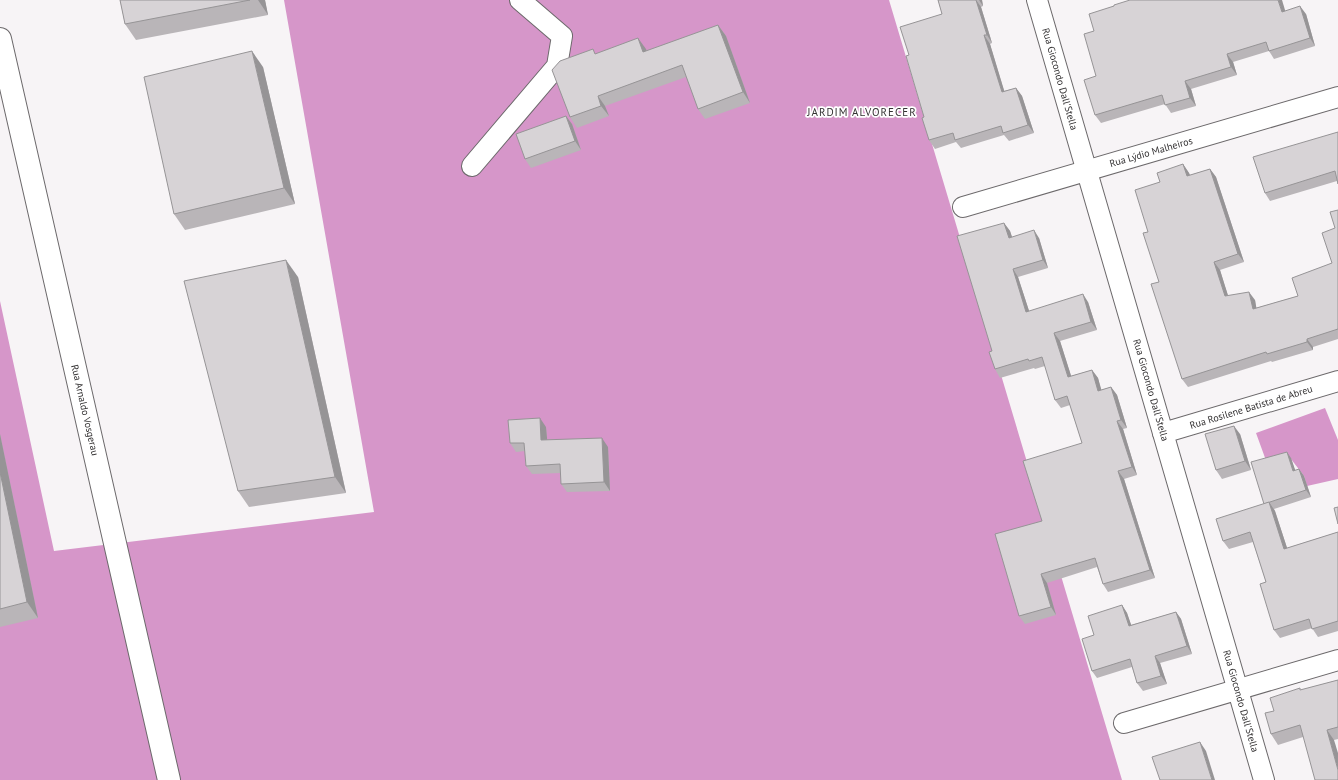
<svg xmlns="http://www.w3.org/2000/svg" width="1338" height="780" viewBox="0 0 1338 780" font-family="'PT Sans',sans-serif">
  <style>
    .forest { fill: #d696c9 }
    .lines { fill: none; stroke-linecap: round; stroke-linejoin: round }
    .street-casing { stroke: #6c696b; stroke-width: 22 }
    .secondary-casing { stroke: #6c696b; stroke-width: 24 }
    .street { stroke: #fff; stroke-width: 20 }
    .secondary { stroke: #fff; stroke-width: 22 }
    .wall { fill: #b9b5b8 }
    .shaded-wall { fill: #969496 }
    .building { fill: #d7d3d6; stroke: #969496 }
    .labels { text-anchor: middle; dominant-baseline: central; stroke-width: 3.5; stroke-linejoin: round; paint-order: stroke }
    .street-label { font-size: 10px; fill: #333132; stroke: #fff }
    .neighbourhood-label { font-size: 11px; letter-spacing: 1px; fill: #333132; stroke: #fff }
  </style>
  <rect width="100%" height="100%" fill="#f7f4f6"/>
  <g class="forest">
    <polygon points="284,0 889,0 1122,780 0,780 0,301 54,551 374,512"/>
    <polygon points="1325,408 1338,440 1338,479 1307,486 1304,476 1291,459 1268,466 1256,433"/>
  </g>
  <g class="lines">
    <defs>
      <g id="street">
        <polyline points="1037,0 1264,780"/>
        <polyline points="472,166 557,66 562,36 520,0"/>
        <polyline points="963,207 1338,97"/>
        <polyline points="1163,433 1338,381"/>
        <polyline points="1124,723 1338,660"/>
      </g>
      <polyline id="secondary" points="0,39 169,780"/>
    </defs>
    <use href="#street" class="street-casing"/>
    <use href="#secondary" class="secondary-casing"/>
    <use href="#street" class="street"/>
    <use href="#secondary" class="secondary"/>
  </g>
  <g class="wall">
    <polygon points="120,0 265,0 268,15 136,40 125,24"/>
    <polygon points="938,0 982,0 983,6 981,7 992,43 990,44 1004,91 1016,88 1022,96 1034,133 1009,141 1004,135 961,148 956,142 935,149 929,140 909,55 942,14"/>
    <polygon points="1114,6 1285,11 1306,14 1315,46 1274,59 1269,51 1233,62 1237,75 1191,89 1196,106 1171,113 1165,104 1101,123 1095,115 1096,76 1094,31"/>
    <polygon points="718,25 726,36 750,103 705,119 698,109 686,77 605,106 609,116 577,128 570,117 596,54 646,49 647,51"/>
    <polygon points="263,67 295,204 185,230 174,214"/>
    <polygon points="572,124 581,150 531,168 525,159"/>
    <polygon points="1338,132 1337,181 1270,201 1265,193"/>
    <polygon points="1183,164 1189,173 1190,175 1210,169 1216,177 1244,262 1220,270 1228,296 1255,300 1256,308 1298,296 1332,263 1338,210 1338,339 1313,347 1313,350 1272,362 1271,361 1188,387 1182,379 1159,282 1148,232 1160,182"/>
    <polygon points="1004,223 1010,231 1012,237 1039,238 1048,268 1018,277 1029,311 1088,302 1097,330 1060,341 1071,376 1092,370 1098,378 1101,390 1111,387 1117,395 1127,428 1123,429 1137,475 1124,479 1155,578 1108,592 1103,584 1097,567 1047,583 1056,615 1025,624 1019,616 1042,521 1082,443 1070,405 1061,408 1055,400 1045,366 1035,369 1034,368 1000,378 995,369"/>
    <polygon points="298,277 346,493 249,507 238,491"/>
    <polygon points="546,427 547,440 608,447 610,491 567,492 561,484 561,473 532,474 526,466 525,451 516,452 510,443"/>
    <polygon points="0,434 38,618 0,627"/>
    <polygon points="1240,434 1251,470 1222,479 1216,470"/>
    <polygon points="1291,458 1295,471 1299,469 1304,476 1311,497 1274,509 1275,511 1287,548 1338,532 1338,631 1318,637 1312,628 1280,638 1274,630 1266,582 1253,542 1229,549 1223,541 1264,504"/>
    <polygon points="1122,605 1127,613 1131,625 1176,612 1181,619 1192,654 1160,663 1167,684 1143,691 1137,683 1132,667 1097,678 1092,671 1094,635"/>
    <polygon points="1338,680 1338,739 1334,740 1303,737 1278,745 1271,734 1274,711 1301,690"/>
  </g>
  <g class="shaded-wall">
    <polygon points="258,0 265,0 268,15"/>
    <polygon points="976,0 981,7 992,43 987,35"/>
    <polygon points="979,0 982,0 983,6"/>
    <polygon points="1278,0 1282,0 1288,20 1282,12"/>
    <polygon points="1300,6 1306,14 1315,46 1310,38"/>
    <polygon points="718,25 726,36 750,103 743,92"/>
    <polygon points="984,35 990,44 1007,100 1002,92"/>
    <polygon points="638,38 646,49 651,63 643,52"/>
    <polygon points="252,51 263,67 295,204 284,188"/>
    <polygon points="1227,54 1233,62 1237,75 1231,67"/>
    <polygon points="1185,81 1191,89 1196,106 1190,98"/>
    <polygon points="1016,88 1022,96 1034,133 1028,125"/>
    <polygon points="598,96 605,106 609,116 601,106"/>
    <polygon points="566,116 572,124 581,150 575,141"/>
    <polygon points="1183,164 1189,173 1193,184 1187,176"/>
    <polygon points="1210,169 1216,177 1244,262 1238,254"/>
    <polygon points="1004,223 1010,231 1015,246 1009,238"/>
    <polygon points="1034,230 1039,238 1048,268 1043,260"/>
    <polygon points="286,260 298,277 346,493 335,477"/>
    <polygon points="1214,262 1220,270 1231,305 1225,296"/>
    <polygon points="1013,269 1018,277 1032,320 1026,312"/>
    <polygon points="1249,292 1255,300 1258,317 1253,309"/>
    <polygon points="1083,294 1088,302 1097,330 1091,322"/>
    <polygon points="1054,333 1060,341 1074,385 1068,377"/>
    <polygon points="1307,339 1313,347 1313,350 1307,342"/>
    <polygon points="1092,370 1098,378 1104,399 1098,391"/>
    <polygon points="1111,387 1117,395 1127,428 1121,420"/>
    <polygon points="540,418 546,427 548,449 541,440"/>
    <polygon points="1117,421 1123,429 1137,475 1132,467"/>
    <polygon points="1234,426 1240,434 1251,470 1245,461"/>
    <polygon points="0,434 38,618 27,602 0,472"/>
    <polygon points="602,438 608,447 610,491 604,482"/>
    <polygon points="1287,452 1291,458 1298,478 1293,471"/>
    <polygon points="1299,469 1304,476 1311,497 1306,490"/>
    <polygon points="1118,471 1124,479 1155,578 1150,570"/>
    <polygon points="1269,502 1275,511 1290,557 1284,549"/>
    <polygon points="1041,574 1047,583 1056,615 1051,607"/>
    <polygon points="1122,605 1127,613 1134,633 1129,626"/>
    <polygon points="1176,612 1181,619 1192,654 1187,646"/>
    <polygon points="1155,656 1160,663 1167,684 1161,676"/>
    <polygon points="1327,730 1334,740 1338,753 1338,770"/>
    <polygon points="1200,742 1206,751 1215,780 1212,780"/>
  </g>
  <g class="building">
    <polygon points="120,0 250,0 125,24"/>
    <polygon points="938,0 976,0 987,35 984,35 1002,92 1016,88 1028,125 1003,133 1001,126 955,140 953,133 929,140 922,118 924,117 906,56 909,55 900,27 942,14"/>
    <polygon points="1130,0 1278,0 1282,12 1300,6 1310,38 1269,51 1266,42 1227,54 1231,67 1185,81 1190,98 1165,105 1162,95 1095,115 1084,80 1096,76 1084,34 1094,31 1089,14 1114,6 1114,5"/>
    <polygon points="718,25 743,92 698,109 682,65 598,96 601,106 570,117 552,70 560,61 593,49 595,54 638,38 643,52"/>
    <polygon points="252,51 284,188 174,214 144,77"/>
    <polygon points="566,116 575,141 525,159 516,134"/>
    <polygon points="1338,132 1338,184 1335,171 1265,193 1253,157"/>
    <polygon points="1183,164 1187,176 1210,169 1238,254 1214,262 1225,296 1249,292 1253,309 1298,296 1292,278 1332,263 1322,233 1335,228 1330,212 1338,210 1338,329 1307,339 1307,342 1267,354 1266,352 1182,379 1151,284 1159,282 1143,233 1148,232 1135,190 1160,182 1157,173"/>
    <polygon points="1004,223 1009,238 1034,230 1043,260 1013,269 1026,312 1083,294 1091,322 1054,333 1068,377 1092,370 1098,391 1111,387 1121,420 1117,421 1132,467 1118,471 1150,570 1103,584 1095,558 1041,574 1051,607 1019,616 995,534 1042,521 1023,461 1082,443 1067,396 1055,400 1042,357 1029,361 1028,359 995,369 989,352 992,351 957,236"/>
    <polygon points="286,260 335,477 238,491 184,281"/>
    <polygon points="540,418 541,440 602,438 604,482 561,484 560,464 526,466 524,443 510,443 508,420"/>
    <polygon points="1234,426 1245,461 1216,470 1205,434"/>
    <polygon points="1287,452 1293,471 1299,469 1306,490 1264,504 1251,462"/>
    <polygon points="0,472 27,602 0,609"/>
    <polygon points="1269,502 1284,549 1338,532 1338,621 1312,629 1309,619 1274,630 1260,584 1266,582 1250,532 1223,541 1216,519"/>
    <polygon points="1338,507 1338,524 1334,508"/>
    <polygon points="1122,605 1129,626 1176,612 1187,646 1155,656 1161,676 1137,683 1130,659 1092,671 1082,639 1094,635 1088,616"/>
    <polygon points="1338,680 1338,727 1327,730 1338,770 1338,780 1315,780 1300,725 1271,734 1265,713 1274,711 1270,698 1300,688 1300,690"/>
    <polygon points="1200,742 1212,780 1160,780 1152,757"/>
  </g>
  <g class="labels">
    <g class="street-label">
      <text transform="translate(1060 79) rotate(74)">Rua Giocondo Dall'Stella</text>
      <text transform="translate(1151 152) rotate(-16)">Rua Lýdio Malheiros</text>
      <text transform="translate(1151 390) rotate(74)">Rua Giocondo Dall'Stella</text>
      <text transform="translate(1251 407) rotate(-17)">Rua Rosilene Batista de Abreu</text>
      <text transform="translate(85 410) rotate(77)">Rua Arnaldo Vosgerau</text>
      <text transform="translate(1241 701) rotate(74)">Rua Giocondo Dall'Stella</text>
    </g>
    <g class="neighbourhood-label">
      <text x="862" y="112">JARDIM ALVORECER</text>
    </g>
  </g>
</svg>
